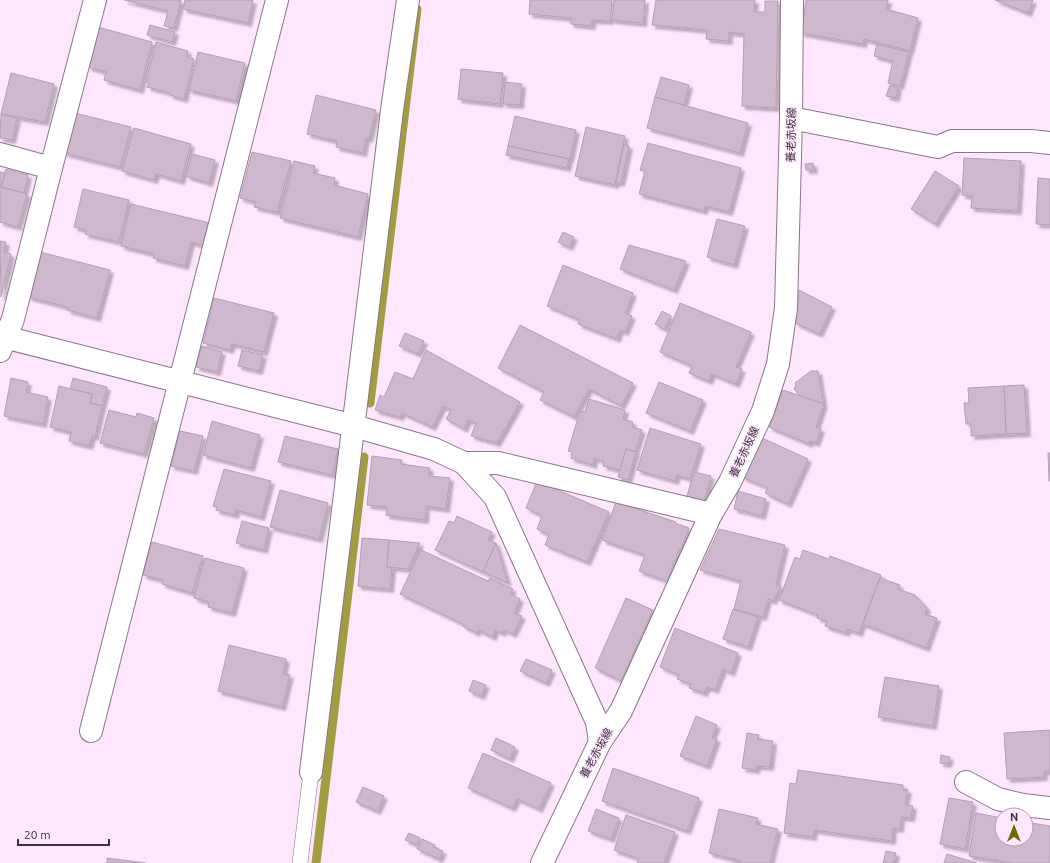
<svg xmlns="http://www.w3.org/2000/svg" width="1050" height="863" viewBox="0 0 1050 863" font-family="Ubuntu,'Noto Sans JP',sans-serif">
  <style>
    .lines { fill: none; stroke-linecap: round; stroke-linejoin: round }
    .stream { stroke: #a19e42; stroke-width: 9 }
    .building { fill: #ceb8ce; stroke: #b59fb5; filter: url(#shadow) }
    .lane-casing { stroke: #8a758a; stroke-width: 16 }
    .street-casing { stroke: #8a758a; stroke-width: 24 }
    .secondary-casing { stroke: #8a758a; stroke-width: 24 }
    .lane { stroke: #fff; stroke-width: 15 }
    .street { stroke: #fff; stroke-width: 22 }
    .secondary { stroke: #fff; stroke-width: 22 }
    .labels { text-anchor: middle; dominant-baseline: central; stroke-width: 3; stroke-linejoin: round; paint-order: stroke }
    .street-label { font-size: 11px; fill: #3a313a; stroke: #fee7fe }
  </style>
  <defs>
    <filter id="shadow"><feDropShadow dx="3.5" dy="3.5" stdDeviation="1" flood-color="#0004"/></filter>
  </defs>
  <rect width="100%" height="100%" fill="#fee7fe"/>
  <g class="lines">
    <g class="stream">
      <polyline points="370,403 417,9"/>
      <polyline points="316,863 364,457"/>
    </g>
  </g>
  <g class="building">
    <polygon points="124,0 181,0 174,28 164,26 168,11"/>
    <polygon points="185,0 253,0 248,23 183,9"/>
    <polygon points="530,0 612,0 610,21 592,20 592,26 571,24 571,18 529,14"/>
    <polygon points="614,0 645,0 643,23 612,20"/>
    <polygon points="656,0 755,0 754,12 765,12 765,1 778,1 776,108 742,106 744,34 729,32 729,41 706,39 707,30 652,25"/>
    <polygon points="806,0 888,0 886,9 918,18 910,51 864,39 863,44 801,33"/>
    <polygon points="995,0 1033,0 1028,13"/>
    <polygon points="150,25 175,32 172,42 147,35"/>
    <polygon points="98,27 152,42 140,90 104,80 106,72 88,67"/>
    <polygon points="156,42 188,51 187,57 194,59 184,99 170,95 170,93 147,87 149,83 146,82"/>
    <polygon points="877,44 909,52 900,86 888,83 893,61 874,56"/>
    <polygon points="198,52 245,63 236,101 189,90"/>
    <polygon points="461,69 503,73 500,104 458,99"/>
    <polygon points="11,73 54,84 45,122 1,114"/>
    <polygon points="661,77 689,85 684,105 655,97"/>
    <polygon points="505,82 522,84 520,105 503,104"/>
    <polygon points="890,85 898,87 896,98 886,96"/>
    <polygon points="316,95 376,110 369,139 366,138 363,153 336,147 337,141 307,134"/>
    <polygon points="655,97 748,123 740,153 647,128"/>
    <polygon points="75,113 131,127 120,167 64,153"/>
    <polygon points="1,114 17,118 12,140 0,138"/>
    <polygon points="515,116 576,130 570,159 508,146"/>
    <polygon points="586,127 625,136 615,185 575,176"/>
    <polygon points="134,128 191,144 181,181 156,174 154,180 122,171"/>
    <polygon points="648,143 741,168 729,212 705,206 704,211 639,194 645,171 640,170"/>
    <polygon points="624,144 629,146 621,183 616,182"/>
    <polygon points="508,146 569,159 567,168 506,155"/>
    <polygon points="252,152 291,161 277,212 254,207 256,202 240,198"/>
    <polygon points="192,154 215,160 209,183 186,176"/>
    <polygon points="964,158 1021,161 1018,211 971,208 972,196 962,195"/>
    <polygon points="294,161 315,166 313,173 335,178 334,185 368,194 358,237 280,218"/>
    <polygon points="813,163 814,170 806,170 805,164"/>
    <polygon points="6,169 28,175 24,193 1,187"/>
    <polygon points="935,171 959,186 935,224 911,209"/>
    <polygon points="0,172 5,173 1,187 27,194 18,227 0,222"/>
    <polygon points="1038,178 1050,179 1050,225 1036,224"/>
    <polygon points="83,189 129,200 119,242 85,234 86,230 74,227"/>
    <polygon points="131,204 210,223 204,246 191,242 185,266 153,258 154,254 121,246"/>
    <polygon points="717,219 745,226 734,265 707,257"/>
    <polygon points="563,232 574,237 569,247 558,242"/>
    <polygon points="0,241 6,242 4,252 11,254 1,297"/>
    <polygon points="629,245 686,261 674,290 620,269"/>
    <polygon points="40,252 110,270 97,318 67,310 68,307 28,297"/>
    <polygon points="563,265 633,293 625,313 632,316 625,332 620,330 617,339 578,324 580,320 547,306"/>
    <polygon points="799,290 832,307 819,334 795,323"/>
    <polygon points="214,298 274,313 264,352 232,344 230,350 203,343"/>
    <polygon points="680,303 751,332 736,367 742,369 736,384 712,374 709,381 689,373 692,366 660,352"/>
    <polygon points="662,311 671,316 664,329 655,324"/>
    <polygon points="520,325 633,383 621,406 589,389 574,417 540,400 544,392 498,368"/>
    <polygon points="405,333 424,341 418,354 399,346"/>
    <polygon points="202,346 222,352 217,372 196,367"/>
    <polygon points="242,350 263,355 259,371 238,366"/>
    <polygon points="426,350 520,402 497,443 471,436 476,423 468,420 464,429 446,419 451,410 443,406 432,427 402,413 400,417 375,410 380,395 384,397 395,372 413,379"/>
    <polygon points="811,371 818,371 823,401 822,404 800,396 794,389 796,385 795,383"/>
    <polygon points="11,378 28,382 26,392 48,397 43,424 4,416"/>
    <polygon points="73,378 107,387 102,406 90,403 92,394 70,389"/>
    <polygon points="659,382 703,400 690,431 646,413"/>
    <polygon points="1024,385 1027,433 1006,434 1004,386"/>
    <polygon points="59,386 92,394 90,403 102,406 95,437 92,436 89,446 69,441 71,432 50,427"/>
    <polygon points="1004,386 1006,434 971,436 971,424 966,424 964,403 969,403 968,388"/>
    <polygon points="783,390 824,404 816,427 821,429 816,443 810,441 809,444 769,427"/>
    <polygon points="589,399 625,410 623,419 633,422 632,427 642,430 635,452 626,449 620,470 603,466 604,461 594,458 593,465 571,458 572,452 568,451 580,411 585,412"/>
    <polygon points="109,410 136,417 137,413 154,418 144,454 100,443"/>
    <polygon points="212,421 260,435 251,468 203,455"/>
    <polygon points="650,428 701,444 690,479 677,475 675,481 637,470"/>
    <polygon points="180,431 203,436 194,471 171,466"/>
    <polygon points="285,436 338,449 332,475 278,462"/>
    <polygon points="760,437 808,459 788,504 765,493 768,488 742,477"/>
    <polygon points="626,449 636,452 628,480 618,477"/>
    <polygon points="1048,453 1050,453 1050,481 1049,481"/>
    <polygon points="372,456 402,460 401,464 430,468 429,476 450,478 446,509 426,506 425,520 386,515 387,507 367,505"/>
    <polygon points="224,469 271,481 261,517 236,510 235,515 216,510 217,507 213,506"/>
    <polygon points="694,472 711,476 704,501 687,496"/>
    <polygon points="537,481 609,512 587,562 545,545 549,535 537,529 542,516 526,508"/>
    <polygon points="280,490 328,503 319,539 270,527"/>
    <polygon points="738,491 766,499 762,516 734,509"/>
    <polygon points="616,502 676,522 675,523 689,528 681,549 679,549 667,581 639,571 645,555 602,540"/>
    <polygon points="457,516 492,532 488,540 496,543 483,572 435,550 449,521 454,523"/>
    <polygon points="242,521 269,528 264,550 236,543"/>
    <polygon points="719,529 785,545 776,584 781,586 773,601 768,599 763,617 734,609 741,581 700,570"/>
    <polygon points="362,538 389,540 387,567 392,568 390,589 358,586"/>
    <polygon points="389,540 420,543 408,569 387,567"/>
    <polygon points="152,542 203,556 192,593 162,584 163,580 143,575"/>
    <polygon points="496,543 508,583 483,572"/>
    <polygon points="421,550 488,581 490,578 513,589 510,594 520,599 514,613 522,616 513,634 504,630 502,633 495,630 493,637 478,630 476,633 463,626 463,624 400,594"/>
    <polygon points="803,550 829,559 830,556 881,575 859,633 847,629 846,633 825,626 827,621 817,618 818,615 779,600 795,557 800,559"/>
    <polygon points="205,558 244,568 232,613 208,607 209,602 194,598"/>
    <polygon points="880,578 900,585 898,589 915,595 927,608 925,614 937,618 926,648 863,624"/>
    <polygon points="626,598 653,610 621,681 595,668"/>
    <polygon points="733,609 758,617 748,647 723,639"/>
    <polygon points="675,628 738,653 731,673 723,669 715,690 707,687 704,693 689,688 691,684 677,679 679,675 660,667"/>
    <polygon points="229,645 286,659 283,674 290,675 282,707 218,691"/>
    <polygon points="526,659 552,670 546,683 520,671"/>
    <polygon points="885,677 939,686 933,726 878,717"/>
    <polygon points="473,680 486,685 481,696 469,691"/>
    <polygon points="696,716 717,725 712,737 717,739 707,766 680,756"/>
    <polygon points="1050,730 1050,771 1044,771 1044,777 1007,779 1004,733"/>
    <polygon points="747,733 759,735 758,739 773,741 770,767 757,766 756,770 742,768"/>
    <polygon points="496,738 515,747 510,759 491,750"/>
    <polygon points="483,753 551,783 539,809 517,799 512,808 468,788"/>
    <polygon points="941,755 950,757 948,764 940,763"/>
    <polygon points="613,768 699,798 687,831 602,801"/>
    <polygon points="798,770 903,785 903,789 908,790 905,804 913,806 911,818 901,817 900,829 893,828 892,841 814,830 813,837 784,833 790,783 796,784"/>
    <polygon points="363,787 384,796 377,811 356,802"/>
    <polygon points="949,798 973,802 965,849 940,844"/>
    <polygon points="596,809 619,818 611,839 588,831"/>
    <polygon points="719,809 758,818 756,824 778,829 770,863 741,863 741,861 709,853"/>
    <polygon points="976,813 1002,818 1002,839 1026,839 1026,822 1050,826 1050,863 1013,863 969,856"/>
    <polygon points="626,815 675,832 664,863 637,863 639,859 614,850"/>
    <polygon points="409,833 420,838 417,845 405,840"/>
    <polygon points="422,839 435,845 434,847 443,851 439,859 417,849"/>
    <polygon points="886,851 896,853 894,863 883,863"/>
    <polygon points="947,854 977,863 944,863"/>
    <polygon points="107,858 146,863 107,863"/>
  </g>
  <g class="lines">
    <defs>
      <polyline id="lane" points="300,863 311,772"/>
      <g id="street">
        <polyline points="791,118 938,147 952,141 1031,141 1050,143"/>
        <polyline points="0,154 51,168 95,0"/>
        <polyline points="0,351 13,319 51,168"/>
        <polyline points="464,463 498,463 711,514"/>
        <polyline points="91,731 277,0"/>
        <polyline points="311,772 392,110 408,0"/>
        <polyline points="966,782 998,799 1023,805 1050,808"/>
      </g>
      <g id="secondary">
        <polyline points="0,336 354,426 434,449 464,463 495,497 597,722 600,742"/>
        <polyline points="542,863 600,742 621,711 711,514 730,482 763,411 778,364 786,308 791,118 792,0"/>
      </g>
    </defs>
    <use href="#lane" class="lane-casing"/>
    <use href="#street" class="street-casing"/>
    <use href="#secondary" class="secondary-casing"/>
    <use href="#lane" class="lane"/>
    <use href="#street" class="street"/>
    <use href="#secondary" class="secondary"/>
  </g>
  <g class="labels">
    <g class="street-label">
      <text transform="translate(791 135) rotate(-89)">養老赤坂線</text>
      <text transform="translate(744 452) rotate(-65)">養老赤坂線</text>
      <text transform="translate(596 753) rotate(-61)">養老赤坂線</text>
    </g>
  </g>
  <g transform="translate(1014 827)"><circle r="19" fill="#fee7fe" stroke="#b09eb0"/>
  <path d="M0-3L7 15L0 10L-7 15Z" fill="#6d6a04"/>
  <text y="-6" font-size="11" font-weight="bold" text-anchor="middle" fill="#3a313a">N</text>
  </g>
  <path d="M18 839v6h91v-6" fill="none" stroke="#3a313a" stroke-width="2"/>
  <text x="24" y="839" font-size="12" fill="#3a313a" stroke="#fee7fe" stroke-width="3" paint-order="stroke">20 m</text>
</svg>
